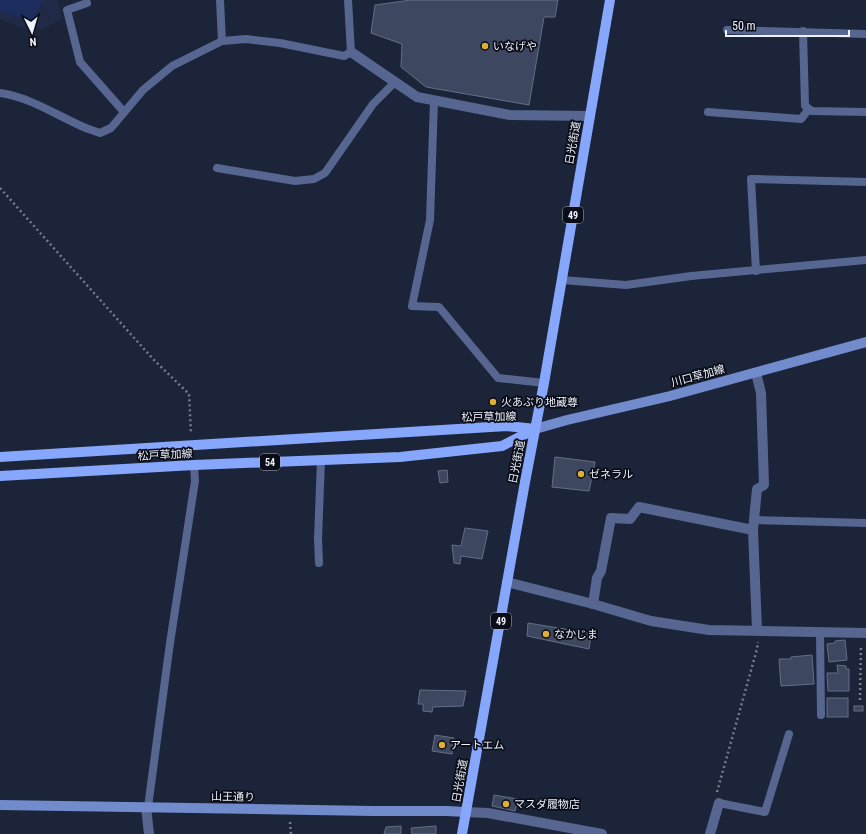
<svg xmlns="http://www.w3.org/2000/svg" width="866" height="834" viewBox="0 0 866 834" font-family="'Roboto Condensed','Noto Sans JP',sans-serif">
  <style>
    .built { fill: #202a46 }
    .green { fill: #1c2c5c }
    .building { fill: #3d475f; stroke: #636e87 }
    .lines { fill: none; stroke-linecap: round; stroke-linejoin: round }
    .path { stroke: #767d8e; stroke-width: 2.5; stroke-dasharray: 2 3; stroke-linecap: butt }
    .lane { stroke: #566690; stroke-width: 8 }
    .street { stroke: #566690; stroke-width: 10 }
    .secondary { stroke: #718bcd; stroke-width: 10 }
    .primary { stroke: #87a7fd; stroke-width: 10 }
    .poi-dot { fill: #dfb133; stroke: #0a0d17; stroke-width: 1.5 }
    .labels { text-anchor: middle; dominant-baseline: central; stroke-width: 3.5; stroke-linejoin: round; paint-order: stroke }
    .shield { fill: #0a0d17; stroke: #a9adb9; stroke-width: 1 }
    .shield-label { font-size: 10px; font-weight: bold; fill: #edf2fe }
    .poi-label { font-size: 11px; fill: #edf2fe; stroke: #0a0d17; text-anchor: start }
    .street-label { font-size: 11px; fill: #edf2fe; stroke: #0a0d17 }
  </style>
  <rect width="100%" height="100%" fill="#1b2439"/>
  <polygon class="built" points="0,0 57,0 63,18 41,30 31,24 29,31 0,19"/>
  <polygon class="green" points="0,0 43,0 34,21 0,11"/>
  <g class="building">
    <polygon points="411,0 558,0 555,17 544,17 529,105 426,87 401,67 402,44 371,33 375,5"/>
    <polygon points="555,457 595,462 589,491 552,487"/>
    <polygon points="447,470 448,482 440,483 438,471"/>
    <polygon points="465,528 488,531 482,559 461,556 460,564 454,563 452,545 461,546"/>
    <polygon points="528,623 589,633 591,636 589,649 527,636"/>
    <polygon points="845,640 847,660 829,662 827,644 835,643 835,641"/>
    <polygon points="812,655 814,684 781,686 779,659 791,659 791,657"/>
    <polygon points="837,665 846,666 846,669 849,669 849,691 828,691 827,673 838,673"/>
    <polygon points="420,690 466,691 463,706 433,707 432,712 423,711 423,704 418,704"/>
    <rect x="827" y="698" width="21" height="19"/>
    <rect x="854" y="706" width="9" height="5"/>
    <polygon points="435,735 454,738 452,754 432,751"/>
    <polygon points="494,795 518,799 515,811 492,806"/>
    <polygon points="401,826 401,834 384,834 386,827"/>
    <polygon points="436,826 436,834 412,834 411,828"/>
  </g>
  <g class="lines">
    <g class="path">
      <polyline points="0,188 153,359 189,394 191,433"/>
      <polyline points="860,700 861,645"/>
      <polyline points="717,792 757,649 758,642"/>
      <polyline points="290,822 291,834"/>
    </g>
    <g class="lane">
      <polyline points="220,0 222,41"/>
      <polyline points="87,3 67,10 80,62 124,112"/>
      <polyline points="727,30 866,34"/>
      <polyline points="803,31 805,106 812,111 866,112"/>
      <path d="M0,93C28,97 51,112 77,124C84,128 92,130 100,133L111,128L143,90L172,66L222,41L246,39L280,43L344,56L351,52L348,0"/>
      <polyline points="434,100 430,220 412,306 439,307 498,378 544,383"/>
      <polyline points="708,112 801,119 809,109"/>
      <polyline points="217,168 295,181 314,179 325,173 373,104 395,82"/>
      <polyline points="756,271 751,179 866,182"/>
      <polyline points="562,280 626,285 691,276 866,260"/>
      <polyline points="754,520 866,523"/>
      <polyline points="319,563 318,539 321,460"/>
      <polyline points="820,632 821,715"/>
      <polyline points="719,803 765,812 789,734"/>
      <polyline points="148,807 170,643 195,481 194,465"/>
    </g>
    <g class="street">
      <polyline points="351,52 417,97 510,115 590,116"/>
      <polyline points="756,373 761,393 764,485 757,489 753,530 757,630"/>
      <polyline points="507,582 593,604 651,621 709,630 866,633"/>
      <polyline points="593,604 597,578 601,571 611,518 630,519 639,507 753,530"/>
      <polyline points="146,807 149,834"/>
      <polyline points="466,812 488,813 602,834"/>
      <polyline points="710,834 719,803"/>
    </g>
    <g class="secondary">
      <polyline points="535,429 567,420 670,396 866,342"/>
      <polyline points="0,805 373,811 447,811 466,812"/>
    </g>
    <g class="primary">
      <polyline points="0,457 507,426 535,429"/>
      <polyline points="0,476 194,465 400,457 502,446 535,429"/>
      <polyline points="462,834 525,482 544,383 610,0"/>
    </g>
  </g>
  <g class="poi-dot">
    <circle cx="485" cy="46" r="4"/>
    <circle cx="493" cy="402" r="4"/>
    <circle cx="581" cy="474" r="4"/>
    <circle cx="546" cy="634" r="4"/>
    <circle cx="442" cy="745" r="4"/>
    <circle cx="506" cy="804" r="4"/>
  </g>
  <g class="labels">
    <g class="shield">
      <rect x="563" y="207" width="20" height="16" rx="3"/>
      <rect x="260" y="454" width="20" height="16" rx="3"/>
      <rect x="491" y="613" width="20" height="16" rx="3"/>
    </g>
    <g class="shield-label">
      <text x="573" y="215">49</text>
      <text x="270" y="462">54</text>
      <text x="501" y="621">49</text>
    </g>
    <g class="poi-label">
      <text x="493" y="46">いなげや</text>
      <text x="501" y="402">火あぶり地蔵尊</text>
      <text x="589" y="474">ゼネラル</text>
      <text x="554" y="634">なかじま</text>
      <text x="450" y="745">アートエム</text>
      <text x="514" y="804">マスダ履物店</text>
    </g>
    <g class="street-label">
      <text transform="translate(573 143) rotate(-80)">日光街道</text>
      <text transform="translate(698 376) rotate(-15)">川口草加線</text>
      <text transform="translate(489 417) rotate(-1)">松戸草加線</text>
      <text transform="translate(165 455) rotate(-3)">松戸草加線</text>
      <text transform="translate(517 462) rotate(-79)">日光街道</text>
      <text transform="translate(460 781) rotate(-80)">日光街道</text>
      <text transform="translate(233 797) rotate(1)">山王通り</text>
    </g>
  </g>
  <g transform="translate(32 32) rotate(175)" stroke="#0a0d17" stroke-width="3" paint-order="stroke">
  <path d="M0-3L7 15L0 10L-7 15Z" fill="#edf2fe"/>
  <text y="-6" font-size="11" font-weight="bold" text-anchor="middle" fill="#edf2fe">N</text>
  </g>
  <path d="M726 30v6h123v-6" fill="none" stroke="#edf2fe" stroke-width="2"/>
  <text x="732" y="30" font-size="12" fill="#edf2fe" stroke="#0a0d17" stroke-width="3" paint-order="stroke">50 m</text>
</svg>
